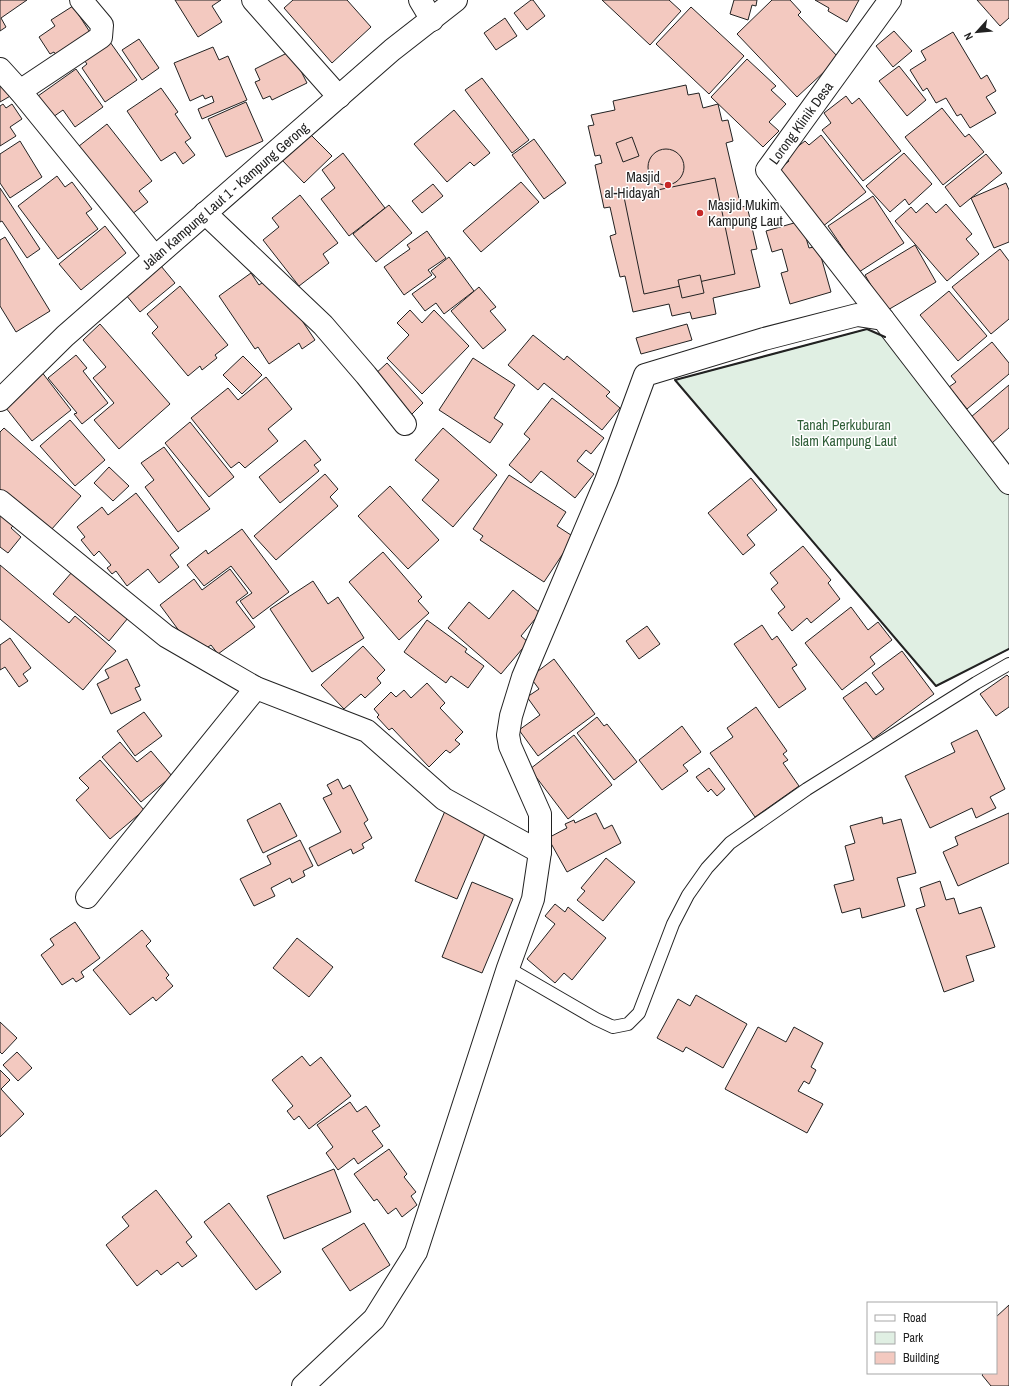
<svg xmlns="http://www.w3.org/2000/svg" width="1009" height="1386" viewBox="0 0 1009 1386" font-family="'Archivo Narrow',sans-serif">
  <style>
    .green { fill: #e0efe3; stroke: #6f6f6f }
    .building { fill: #f3c9c0; stroke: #222 }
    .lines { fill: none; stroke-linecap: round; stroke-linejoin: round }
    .lane-casing { stroke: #222; stroke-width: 14 }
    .street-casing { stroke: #222; stroke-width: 24 }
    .lane { stroke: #fff; stroke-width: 12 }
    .street { stroke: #fff; stroke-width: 22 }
    .wall { stroke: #222; stroke-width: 2 }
    .poi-dot { fill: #c62828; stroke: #fff; stroke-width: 1.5 }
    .labels { text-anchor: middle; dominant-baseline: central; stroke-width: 3; stroke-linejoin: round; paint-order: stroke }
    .street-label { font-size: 14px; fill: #222; stroke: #fff }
    .poi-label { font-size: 14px; fill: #222; stroke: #fff; text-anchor: end }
    .park-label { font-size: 14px; fill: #2f5e38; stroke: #fff }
  </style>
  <rect width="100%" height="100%" fill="#fff"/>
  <polygon class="green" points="867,329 888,338 1009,493 1009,649 936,686 675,380"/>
  <g class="building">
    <polygon points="0,0 27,0 1,18 6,27 0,31"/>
    <polygon points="175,0 221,0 212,6 222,22 198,37"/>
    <polygon points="293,0 347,0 371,27 332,63 284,8"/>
    <polygon points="531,0 533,0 545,16 527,30 514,13"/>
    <polygon points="602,0 669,0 681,11 650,45"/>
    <polygon points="734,0 757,0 756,6 752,5 748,20 730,14"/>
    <polygon points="772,0 790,0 801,12 798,15 839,58 797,97 737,34"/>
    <polygon points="815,0 859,0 847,22 828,11 829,8"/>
    <polygon points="977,0 1009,0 1009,18 1000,26"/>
    <polygon points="73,6 93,37 59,59 54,52 50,54 39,37 55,26 51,20"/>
    <polygon points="691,7 744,56 709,94 656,44"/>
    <polygon points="505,18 517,36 496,50 484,33"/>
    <polygon points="894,31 912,51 893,67 876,46"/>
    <polygon points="953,32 981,79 987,75 996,91 986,97 996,113 970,128 961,114 957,116 946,98 936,103 927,88 923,91 910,70 926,60 921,51"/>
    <polygon points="139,39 159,68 142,80 122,50"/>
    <polygon points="110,42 137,80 105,102 82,68 87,64 84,60"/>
    <polygon points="213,47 219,60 228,56 247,100 202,119 198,109 214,102 212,96 205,99 203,95 190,101 174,63"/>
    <polygon points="291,51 307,83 272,100 270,96 263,99 255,82 260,80 255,69"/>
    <polygon points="747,59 776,86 771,90 786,104 769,122 779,131 763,147 711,97"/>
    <polygon points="899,66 926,100 907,116 879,81"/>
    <polygon points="76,69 103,107 75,127 63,110 53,117 38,96"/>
    <polygon points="482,78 529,140 512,153 465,90"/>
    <polygon points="0,79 12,95 0,102"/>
    <polygon points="686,85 688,95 699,93 703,108 718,104 722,121 728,120 733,141 726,143 741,207 747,206 757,249 751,250 760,287 713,298 716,314 692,319 690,312 672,316 669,304 633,312 625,276 620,277 610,236 616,234 610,207 604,208 595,165 602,163 600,155 595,156 588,126 594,125 591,115 615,110 613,101"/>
    <polygon points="161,88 178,112 175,114 191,138 185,142 195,155 183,164 175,152 161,161 127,111"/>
    <polygon points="846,96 852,104 859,98 901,151 863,181 822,130 831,123 824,113"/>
    <polygon points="246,102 263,141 226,157 208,119"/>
    <polygon points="3,104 6,108 12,104 22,119 10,127 16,136 0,146 0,106"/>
    <polygon points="942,108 965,137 969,134 984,152 943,185 905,137"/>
    <polygon points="454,110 490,153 474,166 470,162 447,182 414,144"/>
    <polygon points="107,124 152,181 139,191 148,202 128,217 74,150"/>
    <polygon points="308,132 332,156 304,183 281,159"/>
    <polygon points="821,135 866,192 822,227 777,171 789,161 785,156 805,141 809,145"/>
    <polygon points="632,137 639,156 623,162 616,143"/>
    <polygon points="534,139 566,183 544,199 512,155"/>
    <polygon points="20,141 42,177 10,198 0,183 0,154"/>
    <circle cx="666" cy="167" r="18"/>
    <polygon points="343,153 385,208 349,236 321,199 335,188 322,170"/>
    <polygon points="904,153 932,184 909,205 905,199 890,212 866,186"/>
    <polygon points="986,154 1002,173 960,207 945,187"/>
    <polygon points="57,176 65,187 72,182 92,209 86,213 98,229 58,259 18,206"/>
    <polygon points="715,178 735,274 644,294 624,197"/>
    <polygon points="521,182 539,202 481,252 463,231"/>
    <polygon points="1006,183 1009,190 1009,242 994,248 971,198"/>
    <polygon points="433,184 443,196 422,213 412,201"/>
    <polygon points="0,188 40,249 27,258 2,221 0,222"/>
    <polygon points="300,195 338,243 323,254 329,263 299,286 263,240 279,227 272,218"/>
    <polygon points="873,196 904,243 859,272 828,226"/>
    <polygon points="927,203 936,213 946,204 972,234 966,239 979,254 947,281 895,221 911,207 916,213"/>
    <polygon points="389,205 412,233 376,262 353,234"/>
    <polygon points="801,221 809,248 818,246 831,292 790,304 781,273 788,271 782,249 772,252 766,231"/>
    <polygon points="105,226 126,253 81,290 59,264"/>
    <polygon points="427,231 446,258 428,270 432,275 404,295 384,267 410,249 407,245"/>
    <polygon points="5,237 50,311 16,332 0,306 0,240"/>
    <polygon points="915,245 936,282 886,311 865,275"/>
    <polygon points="1000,249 1009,261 1009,319 991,334 952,287"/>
    <polygon points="449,257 474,291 444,314 436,303 425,311 412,294 436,277 431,271"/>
    <polygon points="161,266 175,283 140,312 126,295"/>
    <polygon points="251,273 259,285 269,278 287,298 315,340 302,349 299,343 269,364 258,347 255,349 219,296"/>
    <polygon points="700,275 704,293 682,298 678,280"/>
    <polygon points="180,286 228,345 215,355 217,358 202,370 200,366 188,376 152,333 158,327 147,314"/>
    <polygon points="479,287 496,307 490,311 506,330 483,349 451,311"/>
    <polygon points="949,291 987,336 958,361 920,315"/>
    <polygon points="410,310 422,323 434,310 469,346 422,394 387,358 409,335 397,323"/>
    <polygon points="100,324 170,404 119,449 94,420 114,403 93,378 106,367 83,340"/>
    <polygon points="687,324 692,340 641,354 636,338"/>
    <polygon points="533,335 564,360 567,356 610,392 606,396 620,408 602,430 544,383 538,390 508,365"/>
    <polygon points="992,342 1009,363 1009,374 967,409 949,387 956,382 951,376"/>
    <polygon points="76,355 87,368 83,371 108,403 82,424 74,414 77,413 48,378"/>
    <polygon points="243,356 262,375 242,394 223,375"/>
    <polygon points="473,358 515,385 494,418 503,424 490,443 439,410"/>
    <polygon points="387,363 423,403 410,416 373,376"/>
    <polygon points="41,371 71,410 32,441 2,403"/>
    <polygon points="266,377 292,409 268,429 278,441 245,468 239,462 231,468 191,418 228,388 238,400"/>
    <polygon points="1009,385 1009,428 992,443 971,417"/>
    <polygon points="552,398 604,438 591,454 586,450 577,461 594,474 575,498 541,471 531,483 509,465 530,439 524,434"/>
    <polygon points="70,420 105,460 75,486 40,446"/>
    <polygon points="190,422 234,477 209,497 165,443"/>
    <polygon points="4,428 81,496 51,530 29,511 28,513 0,494 0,432"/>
    <polygon points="443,428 497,475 453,527 422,500 439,480 415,460"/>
    <polygon points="305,440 321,460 314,465 319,471 280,503 259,477"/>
    <polygon points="164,447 210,509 178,532 145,487 154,480 141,463"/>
    <polygon points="109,467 129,486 113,501 94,483"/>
    <polygon points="325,474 338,489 330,497 338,506 276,560 254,536"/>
    <polygon points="509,475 566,512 557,526 574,537 544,582 480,540 483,536 473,529"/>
    <polygon points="751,478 777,510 747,535 755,545 743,555 708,513"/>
    <polygon points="390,486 439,540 408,569 358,516"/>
    <polygon points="136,493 179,548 170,555 179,567 159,583 148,569 127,586 116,571 112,574 107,568 111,565 99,551 94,556 81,540 85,537 77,527 102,507 108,515"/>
    <polygon points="0,508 17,522 11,528 21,537 8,553 0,547"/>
    <polygon points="242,529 289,592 253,619 240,601 252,593 231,566 204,586 187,565 206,550 208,554"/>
    <polygon points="803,546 831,580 828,583 840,599 811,623 807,618 792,631 778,613 785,607 771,589 778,583 770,573"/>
    <polygon points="383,552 422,597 418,601 429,613 399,640 349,582"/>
    <polygon points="0,565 69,623 75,616 116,651 83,690 0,619"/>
    <polygon points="230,569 248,593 236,602 255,627 218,654 211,645 205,649 198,641 191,647 160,605 194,579 202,590"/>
    <polygon points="72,572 128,618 109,641 53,594"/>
    <polygon points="313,581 328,604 338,597 364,638 312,672 270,609"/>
    <polygon points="513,590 540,613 521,636 528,642 501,674 448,628 469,602 489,619"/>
    <polygon points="851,607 868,630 878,622 892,640 870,657 875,664 842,690 805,643"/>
    <polygon points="427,620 467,649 465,652 484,666 468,688 451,676 446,683 404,652"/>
    <polygon points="762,625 772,640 777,636 797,665 792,668 806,689 779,708 734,644"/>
    <polygon points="647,626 660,644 639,659 626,641"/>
    <polygon points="10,638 31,668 23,674 28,681 19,687 5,667 0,670 0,645"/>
    <polygon points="363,646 385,670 377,678 381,683 365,698 361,694 344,709 321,685"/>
    <polygon points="902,651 934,694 873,739 843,698 866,682 876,695 884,689 872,673"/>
    <polygon points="127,659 140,686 135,688 141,700 111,714 97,684 109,678 105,670"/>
    <polygon points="554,659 595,714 538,756 519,730 540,715 527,697 539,689 530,677"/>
    <polygon points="1007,675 1009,677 1009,707 996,716 980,694"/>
    <polygon points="427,683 445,703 440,708 463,732 455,740 460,744 450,753 446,750 429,767 392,728 389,730 377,717 379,715 374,709 391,692 396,697 404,690 411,698"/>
    <polygon points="756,707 787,751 783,754 788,760 783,763 799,786 755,817 710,753 733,737 727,728"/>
    <polygon points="144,712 162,736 135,756 117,731"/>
    <polygon points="597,717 604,726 607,724 637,762 614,780 577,733"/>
    <polygon points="682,726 701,752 683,765 688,771 662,790 639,760"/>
    <polygon points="977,730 1005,789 990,797 996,808 976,818 972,808 930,828 905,776 955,752 951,743"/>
    <polygon points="574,735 612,785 568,819 530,769"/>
    <polygon points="120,742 137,762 151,751 172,776 141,802 102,757"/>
    <polygon points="100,760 144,810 110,839 76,800 89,788 79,778"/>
    <polygon points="709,768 725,789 717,796 711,789 708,792 696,777"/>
    <polygon points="338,779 343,789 350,785 368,820 364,823 372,838 362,844 364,848 353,854 351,849 318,866 309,848 341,832 323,798 332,794 327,785"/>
    <polygon points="280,803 297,836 263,853 247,820"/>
    <polygon points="445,811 487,829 457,899 415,881"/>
    <polygon points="596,813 604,829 612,825 621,843 567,872 548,838 567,828 565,824 574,820 575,823"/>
    <polygon points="1009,813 1009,863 958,886 943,852 958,845 955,837"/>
    <polygon points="882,817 883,824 901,819 916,873 897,878 905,906 862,918 860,908 842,913 834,885 854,880 845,846 855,843 850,826"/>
    <polygon points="300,840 313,866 303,871 305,876 292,883 290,878 271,888 275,896 254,906 240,879 271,864 267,856"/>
    <polygon points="606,858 635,882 603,921 577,900 585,891 581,888"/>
    <polygon points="940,881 946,900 954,898 959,914 981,907 995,947 966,956 974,981 944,992 916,909 925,906 920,888"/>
    <polygon points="472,882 513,899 482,973 442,957"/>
    <polygon points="555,904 565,912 568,907 606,938 572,980 564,973 555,983 527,959 555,924 545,916"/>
    <polygon points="75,922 100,958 81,972 84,977 76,982 73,978 62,985 41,955 54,945 50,939"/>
    <polygon points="142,930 151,941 146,946 169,975 166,978 173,986 156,1001 153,997 130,1015 93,970"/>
    <polygon points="297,938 333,967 309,997 273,968"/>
    <polygon points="696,995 747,1024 723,1068 686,1047 683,1052 657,1038 678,999 690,1006"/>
    <polygon points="0,1022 17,1038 2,1054 0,1052"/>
    <polygon points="758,1027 786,1042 794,1027 823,1043 811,1067 816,1070 809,1084 804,1081 798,1091 823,1104 807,1133 725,1089"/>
    <polygon points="17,1052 32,1068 18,1081 3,1065"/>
    <polygon points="302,1056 310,1066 321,1057 351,1096 309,1129 299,1116 294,1120 287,1111 293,1106 272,1080"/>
    <polygon points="0,1070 10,1080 1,1089 24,1114 0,1137"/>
    <polygon points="350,1102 357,1112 366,1106 380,1126 372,1131 383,1146 358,1164 354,1158 338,1170 326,1153 333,1147 317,1125"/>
    <polygon points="389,1149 407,1174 404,1177 416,1192 411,1196 417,1205 402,1217 396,1208 388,1214 377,1199 374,1201 354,1174"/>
    <polygon points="334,1169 351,1212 284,1239 267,1196"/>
    <polygon points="156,1190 192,1237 186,1242 197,1256 182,1267 178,1262 161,1275 157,1270 137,1286 106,1245 129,1226 122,1217"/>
    <polygon points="229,1203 281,1272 256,1290 204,1222"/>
    <polygon points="364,1223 390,1265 350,1291 322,1249"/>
    <polygon points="1009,1305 1009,1386 991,1386 982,1375 984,1373 996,1373 996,1317"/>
  </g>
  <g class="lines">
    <defs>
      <polyline id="lane" points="508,968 596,1019 613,1027 628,1024 639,1013 673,924 688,895 707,868 730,843 807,789 976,683 1009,664"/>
      <g id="street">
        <polyline points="253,0 339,97"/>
        <polyline points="420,0 432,20"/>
        <polyline points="0,69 20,91 155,257"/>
        <polyline points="20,91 101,37 102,25 81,0"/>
        <polyline points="205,213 323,325 366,375 405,424"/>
        <polyline points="883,319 767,170 890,0"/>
        <polyline points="0,400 65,336 392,50 456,0"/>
        <polyline points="0,501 166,636 256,688 367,731 444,799 540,852"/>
        <polyline points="87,897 256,688"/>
        <polyline points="303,1386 374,1319 416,1252 508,968 533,899 540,852 540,814 510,746 508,735 511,716 523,677 606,481 645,375 764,339 857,315 883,319 1009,483"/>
      </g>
    </defs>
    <use href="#lane" class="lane-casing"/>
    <use href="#street" class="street-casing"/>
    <use href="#lane" class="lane"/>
    <use href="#street" class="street"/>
    <polyline class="wall" points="885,337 867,329 675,380 936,686 1009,649"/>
  </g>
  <g class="poi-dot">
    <circle cx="668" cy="185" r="4"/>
    <circle cx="700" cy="213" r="4"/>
  </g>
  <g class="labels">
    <g class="street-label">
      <text transform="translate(801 123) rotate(-54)">Lorong Klinik Desa</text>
      <text transform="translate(225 196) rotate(-41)">Jalan Kampung Laut 1 - Kampung Gerong</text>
    </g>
    <g class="poi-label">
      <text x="660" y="177">Masjid<tspan x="660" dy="16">al-Hidayah</tspan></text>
      <text x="708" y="205" text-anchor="start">Masjid Mukim<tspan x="708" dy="16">Kampung Laut</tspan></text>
    </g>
    <g class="park-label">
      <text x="844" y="425">Tanah Perkuburan<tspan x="844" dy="16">Islam Kampung Laut</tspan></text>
    </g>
  </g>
  <rect x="867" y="1302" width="130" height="72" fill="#ffffff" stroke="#a7a7a7"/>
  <rect x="875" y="1315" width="20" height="6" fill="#ffffff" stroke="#a7a7a7"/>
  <text x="903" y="1322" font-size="12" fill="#222222">Road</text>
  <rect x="875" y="1332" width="20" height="12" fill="#e0efe3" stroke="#a7a7a7"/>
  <text x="903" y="1342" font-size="12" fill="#222222">Park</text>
  <rect x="875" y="1352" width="20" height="12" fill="#f3c9c0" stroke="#a7a7a7"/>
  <text x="903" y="1362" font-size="12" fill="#222222">Building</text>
  <g transform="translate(977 32) rotate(243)" stroke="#ffffff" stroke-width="3" paint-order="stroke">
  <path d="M0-3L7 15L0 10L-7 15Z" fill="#222222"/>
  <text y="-6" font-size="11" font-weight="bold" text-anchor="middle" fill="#222222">N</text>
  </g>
</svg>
